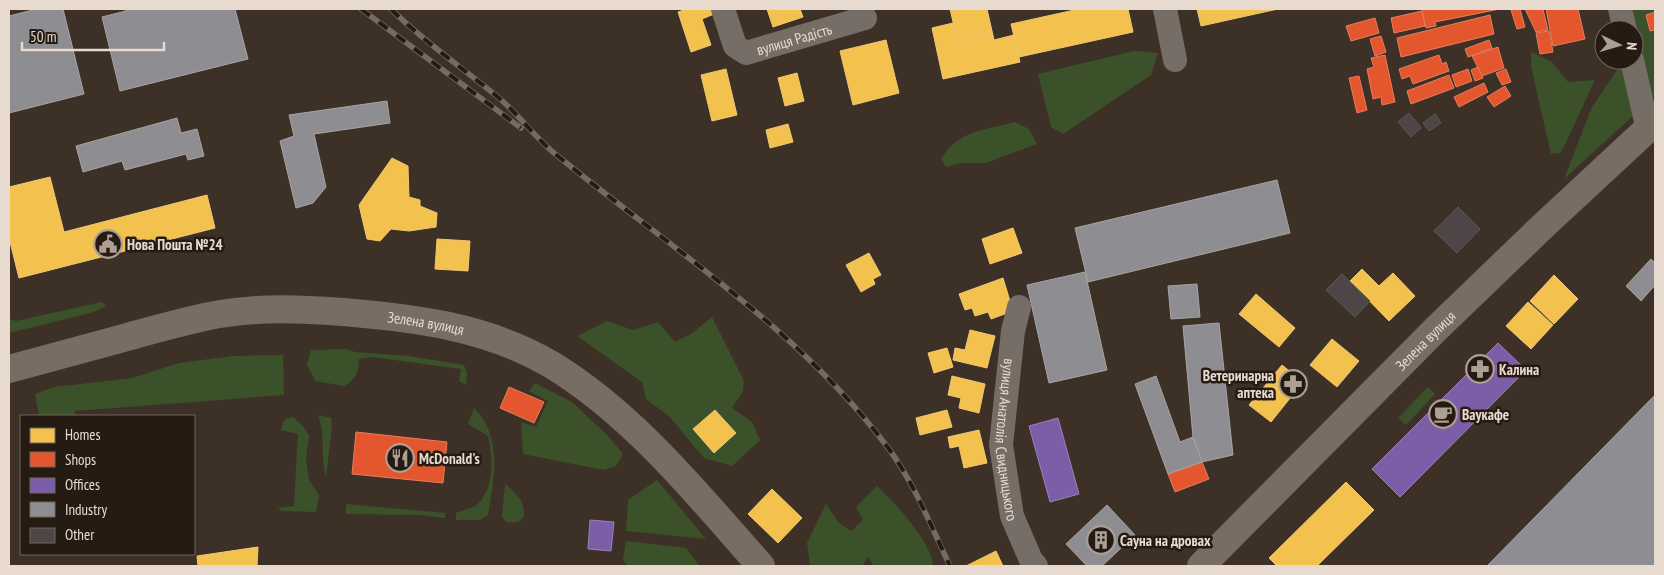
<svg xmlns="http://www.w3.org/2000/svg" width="1664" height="575" viewBox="0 0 1664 575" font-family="'PT Sans Narrow',sans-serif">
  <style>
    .green { fill: #3b512a }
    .homes { fill: #f2c14e; stroke: #efc875 }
    .shops { fill: #e4572e; stroke: #e67e5e }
    .offices { fill: #7b5ea7; stroke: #9c83b3 }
    .industry { fill: #8d8d92; stroke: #a9a4a4 }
    .building { fill: #4e4646; stroke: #5f5758 }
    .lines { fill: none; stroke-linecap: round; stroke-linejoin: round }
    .minor { stroke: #766e66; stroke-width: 24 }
    .major { stroke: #786d62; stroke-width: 28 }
    .rail-casing { stroke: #736c63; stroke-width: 5.5 }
    .rail { stroke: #251b13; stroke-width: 4; stroke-dasharray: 11; stroke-linecap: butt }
    .labels { text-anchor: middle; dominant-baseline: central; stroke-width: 5; stroke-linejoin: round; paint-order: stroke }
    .street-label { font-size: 15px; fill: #e9dacf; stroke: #251b13 }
    .poi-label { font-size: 15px; font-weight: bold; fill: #e9dacf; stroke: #251b13; text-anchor: start }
  </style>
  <rect width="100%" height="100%" fill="#3d3127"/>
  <g class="green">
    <polygon points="1630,9 1655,9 1655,95 1649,101"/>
    <polygon points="1134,51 1158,53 1151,75 1063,134 1051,127 1038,74"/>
    <polygon points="1531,52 1552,62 1568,82 1595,80 1561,153 1551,154 1531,66"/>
    <polygon points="1623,61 1635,114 1564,179 1592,107"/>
    <path d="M1015,122L1029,129L1037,144L985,163H961L946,167L941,159C960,129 983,131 1015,122Z"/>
    <polygon points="102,302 106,306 94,312 9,333 9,319 16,321"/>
    <polygon points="712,317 744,381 743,391 732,408 752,422 760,440 732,466 704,458 669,416 646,399 642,382 577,336 607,321 633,330 658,322 675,342 691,334"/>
    <path d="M347,349L355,352L409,356L464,365L467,373L466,385L459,381L461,369L372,357L359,359C359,372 355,380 344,386L315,381L307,365L311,350Z"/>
    <polygon points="283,355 284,395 75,411 74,416 39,416 35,394 54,387 132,378 179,363 233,356"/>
    <polygon points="535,383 572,402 608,436 623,454 616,466 604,470 523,454 521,422 536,427 548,401 529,391"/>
    <polygon points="1428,387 1435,394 1406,425 1398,418"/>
    <path d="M474,408C503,436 494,480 488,515L480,520H456V513C463,510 473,508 478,504C495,487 493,456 488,436L468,424Z"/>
    <path d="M318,415L331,418L332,428L326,477C320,456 326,436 318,415Z"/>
    <polygon points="293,417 303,426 309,436 306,458 309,480 319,495 316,512 282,511 278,508 294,506 298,434 281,430 284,420"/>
    <polygon points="657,480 706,539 626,531 628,500"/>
    <path d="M505,484C517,494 525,501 524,517L518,522H506L502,517Z"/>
    <path d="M877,486C895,503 932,542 933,566H874L868,557L862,566H810L807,543L826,504L839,523L851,531L863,520L856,507Z"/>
    <polygon points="346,504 445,513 445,518 420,515 346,514"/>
    <polygon points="626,541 686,548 700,566 628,566 623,560"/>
  </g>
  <g class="homes">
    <polygon points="687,9 712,9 714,14 702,19 711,45 691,52 678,12"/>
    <polygon points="767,9 800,9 803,17 773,27"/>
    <polygon points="950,9 987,9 992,31 957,39"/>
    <polygon points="1079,9 1128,9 1133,32 1019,57 1011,24"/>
    <polygon points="1197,9 1278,9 1201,26"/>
    <polygon points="953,23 957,39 992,31 994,40 1014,35 1020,62 943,79 932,28"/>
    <polygon points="886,40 899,93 853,105 840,51"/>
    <polygon points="726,69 737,115 712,121 701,75"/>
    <polygon points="797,73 804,101 785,106 778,78"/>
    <polygon points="788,124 793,142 770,148 766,130"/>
    <polygon points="392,158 408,166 409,197 420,200 420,206 437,213 436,227 409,231 391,229 380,241 367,239 359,205"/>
    <polygon points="50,177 64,232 207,195 215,228 19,278 9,238 9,187"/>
    <polygon points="1013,228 1022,253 990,264 982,239"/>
    <polygon points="437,239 470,241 468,271 435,269"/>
    <polygon points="869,253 881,275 873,279 875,284 861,292 846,265"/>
    <polygon points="1362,269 1379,286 1393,273 1415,296 1389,321 1350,281"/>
    <polygon points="1554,275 1578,299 1554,324 1530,301"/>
    <polygon points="1003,278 1013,311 991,319 988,312 975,316 972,308 965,310 959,294"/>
    <polygon points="1256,294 1295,328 1279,347 1239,314"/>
    <polygon points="1528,302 1553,325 1531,349 1506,326"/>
    <polygon points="970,330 995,336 987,368 953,360 955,348 965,350"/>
    <polygon points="1332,339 1359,361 1337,387 1310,365"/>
    <polygon points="947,348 953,367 934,373 928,353"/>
    <polygon points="1282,365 1303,382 1271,422 1249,405"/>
    <polygon points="952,376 985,384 979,413 959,408 961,398 948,395"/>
    <polygon points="715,410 736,433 714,453 693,429"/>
    <polygon points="947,410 952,427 920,435 916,418"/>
    <polygon points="979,430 987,463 964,468 959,446 950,448 948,437"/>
    <polygon points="1346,482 1374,510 1317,566 1277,566 1269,558"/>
    <polygon points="772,489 802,518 778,543 748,514"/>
    <polygon points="258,547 257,566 198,566 197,556"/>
    <polygon points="996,551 1003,566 966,566"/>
  </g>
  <g class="shops">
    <polygon points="1426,9 1500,9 1435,22 1436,26 1426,28 1422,10"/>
    <polygon points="1520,9 1525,27 1517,29 1511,10"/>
    <polygon points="1525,9 1543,9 1548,30 1536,32"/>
    <polygon points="1546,9 1578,9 1585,39 1553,46"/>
    <polygon points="1422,11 1425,26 1394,33 1391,18"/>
    <polygon points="1655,12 1655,30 1650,31 1646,15"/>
    <polygon points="1490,15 1494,34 1401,57 1397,38"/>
    <polygon points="1375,18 1379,33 1351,41 1346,26"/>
    <polygon points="1549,31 1553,52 1540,54 1536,33"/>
    <polygon points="1381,36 1386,52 1375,56 1370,39"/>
    <polygon points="1489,40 1492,48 1468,57 1465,49"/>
    <polygon points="1498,47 1504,68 1482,76 1472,56"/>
    <polygon points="1385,55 1395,102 1382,105 1381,97 1373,99 1367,69 1374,67 1371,58"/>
    <polygon points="1439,55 1442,64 1446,62 1449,71 1413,84 1410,76 1402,79 1399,69"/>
    <polygon points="1478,67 1483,78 1475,81 1471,70"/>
    <polygon points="1468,69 1472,81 1456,87 1452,75"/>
    <polygon points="1506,69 1511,82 1502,85 1496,73"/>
    <polygon points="1449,75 1454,88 1411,104 1407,91"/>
    <polygon points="1359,76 1367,110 1357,113 1349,78"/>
    <polygon points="1484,83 1488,92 1459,107 1454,97"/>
    <polygon points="1505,86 1511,96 1494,107 1487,97"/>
    <polygon points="509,387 544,402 534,423 500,408"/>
    <polygon points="356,432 447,442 443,483 352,474"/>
    <polygon points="1202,462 1209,479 1175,492 1168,474"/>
  </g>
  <g class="offices">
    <polygon points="1498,343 1526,370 1400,497 1372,469"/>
    <polygon points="1058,418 1079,494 1050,502 1029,426"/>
    <polygon points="590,520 614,522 611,551 588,549"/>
  </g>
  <g class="industry">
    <polygon points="37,9 63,9 84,94 9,113 9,16"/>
    <polygon points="125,9 235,9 248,59 120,91 102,17 126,11"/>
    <polygon points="387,101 390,123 314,134 326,187 313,203 296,208 280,141 294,136 289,115"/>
    <polygon points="177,118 181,133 197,129 204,156 188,160 186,154 125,170 122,161 83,172 76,146"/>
    <polygon points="1277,180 1290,233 1088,282 1075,228"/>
    <polygon points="1651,259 1655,263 1655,285 1641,301 1626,286"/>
    <polygon points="1085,272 1107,370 1049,383 1027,285"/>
    <polygon points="1197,284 1200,317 1171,319 1168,286"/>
    <polygon points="1219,323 1233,455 1202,462 1193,437 1183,326"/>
    <polygon points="1156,376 1180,442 1193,437 1202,462 1168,474 1135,384"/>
    <polygon points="1655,395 1655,566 1487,566"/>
    <polygon points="1107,505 1135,535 1102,566 1087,566 1066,544"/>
  </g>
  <g class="building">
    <polygon points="1409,113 1421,128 1411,137 1398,122"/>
    <polygon points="1435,114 1441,123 1429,131 1423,123"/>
    <polygon points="1458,207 1480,229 1457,253 1434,231"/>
    <polygon points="1342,274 1370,301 1355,317 1326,290"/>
  </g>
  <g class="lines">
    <g class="minor">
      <path id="s1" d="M723,9L735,46L746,53L865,18"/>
      <polyline points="1165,9 1175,60"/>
      <polyline points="1620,9 1625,30"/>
      <polyline points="1632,60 1648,130"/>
      <path id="s2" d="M1019,307L1013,331L1001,445L1012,516L1031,560L1036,566"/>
    </g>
    <g class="major">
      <path id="s3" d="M9,369C46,359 83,349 120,339C153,330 186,320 220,314C261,307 302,309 343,312C416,318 488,327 552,365C634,415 698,495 761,566"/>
      <path id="s4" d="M1201,566L1436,329L1543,226L1655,122"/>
    </g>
    <defs>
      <g id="rail">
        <polyline points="361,9 521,128"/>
        <path d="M391,9C424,42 463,68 499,98C520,116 537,140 559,157C673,250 800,330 889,449C915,485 931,526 950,566"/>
      </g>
    </defs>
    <use href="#rail" class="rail-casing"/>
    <use href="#rail" class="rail"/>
  </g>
  <defs>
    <symbol id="civic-ring" viewBox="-11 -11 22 22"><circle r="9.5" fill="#251b13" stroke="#ad9f94" stroke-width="1.5"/><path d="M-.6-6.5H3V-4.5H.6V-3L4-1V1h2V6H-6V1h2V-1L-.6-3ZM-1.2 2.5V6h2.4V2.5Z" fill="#ad9f94"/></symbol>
    <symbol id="pharmacy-ring" viewBox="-11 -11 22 22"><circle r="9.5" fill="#251b13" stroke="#ad9f94" stroke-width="1.5"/><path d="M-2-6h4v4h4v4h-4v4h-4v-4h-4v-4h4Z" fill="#ad9f94"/></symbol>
    <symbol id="cafe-ring" viewBox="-11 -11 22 22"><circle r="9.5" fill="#251b13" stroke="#ad9f94" stroke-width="1.5"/><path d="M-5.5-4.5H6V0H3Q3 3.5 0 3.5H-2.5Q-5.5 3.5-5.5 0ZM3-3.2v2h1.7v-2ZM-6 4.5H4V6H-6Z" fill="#ad9f94"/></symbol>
    <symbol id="restaurant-ring" viewBox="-11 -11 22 22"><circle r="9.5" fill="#251b13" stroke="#ad9f94" stroke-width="1.5"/><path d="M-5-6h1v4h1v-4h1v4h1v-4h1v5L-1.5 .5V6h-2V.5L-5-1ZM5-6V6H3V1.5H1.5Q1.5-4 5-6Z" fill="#ad9f94"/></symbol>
    <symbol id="building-ring" viewBox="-11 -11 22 22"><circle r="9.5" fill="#251b13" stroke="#ad9f94" stroke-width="1.5"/><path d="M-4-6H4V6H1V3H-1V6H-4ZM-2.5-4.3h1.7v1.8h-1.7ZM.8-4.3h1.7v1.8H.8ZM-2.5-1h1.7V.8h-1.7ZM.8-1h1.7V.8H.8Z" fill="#ad9f94"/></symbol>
  </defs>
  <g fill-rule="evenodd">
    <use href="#civic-ring" x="92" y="228" width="32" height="32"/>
    <use href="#pharmacy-ring" x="1464" y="353" width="32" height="32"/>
    <use href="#pharmacy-ring" x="1277" y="368" width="32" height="32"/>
    <use href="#cafe-ring" x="1427" y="398" width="32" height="32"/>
    <use href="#restaurant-ring" x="384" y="442" width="32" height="32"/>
    <use href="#building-ring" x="1085" y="524" width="32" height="32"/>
  </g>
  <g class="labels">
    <g class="street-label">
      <text stroke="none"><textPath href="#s1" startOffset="102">вулиця Радість</textPath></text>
      <text stroke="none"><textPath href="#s3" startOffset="425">Зелена вулиця</textPath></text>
      <text stroke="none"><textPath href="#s4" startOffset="318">Зелена вулиця</textPath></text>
      <text stroke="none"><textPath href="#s2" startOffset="134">вулиця Анатолія Свидницького</textPath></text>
    </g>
    <g class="poi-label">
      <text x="127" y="244">Нова Пошта №24</text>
      <text x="1499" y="369">Калина</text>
      <text x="1274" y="375" text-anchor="end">Ветеринарна<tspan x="1274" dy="17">аптека</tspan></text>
      <text x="1462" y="414">Ваукафе</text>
      <text x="419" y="458">McDonald's</text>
      <text x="1120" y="540">Сауна на дровах</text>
    </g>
  </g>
  <rect width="1664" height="575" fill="none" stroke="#e9dacf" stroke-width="20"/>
  <rect x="20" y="415" width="175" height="140" fill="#251b13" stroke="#73675e"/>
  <rect x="30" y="428" width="25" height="15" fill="#f2c14e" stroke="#73675e"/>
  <text x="65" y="440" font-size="15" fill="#e9dacf">Homes</text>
  <rect x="30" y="452" width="25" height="15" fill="#e4572e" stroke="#73675e"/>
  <text x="65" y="465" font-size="15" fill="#e9dacf">Shops</text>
  <rect x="30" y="478" width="25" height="15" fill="#7b5ea7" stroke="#73675e"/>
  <text x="65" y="490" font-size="15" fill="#e9dacf">Offices</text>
  <rect x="30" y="502" width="25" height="15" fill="#8d8d92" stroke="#73675e"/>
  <text x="65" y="515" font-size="15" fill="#e9dacf">Industry</text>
  <rect x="30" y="528" width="25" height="15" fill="#4e4646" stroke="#73675e"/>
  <text x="65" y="540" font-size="15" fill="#e9dacf">Other</text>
  <g transform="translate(1619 45) rotate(95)"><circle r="24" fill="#251b13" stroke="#73675e"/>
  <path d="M0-4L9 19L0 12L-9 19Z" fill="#ad9f94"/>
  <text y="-8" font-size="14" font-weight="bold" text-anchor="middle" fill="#e9dacf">N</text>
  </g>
  <path d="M22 42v8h142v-8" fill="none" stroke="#e9dacf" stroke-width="2.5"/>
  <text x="30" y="42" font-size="15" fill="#e9dacf" stroke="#251b13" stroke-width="4" paint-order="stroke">50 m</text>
</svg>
